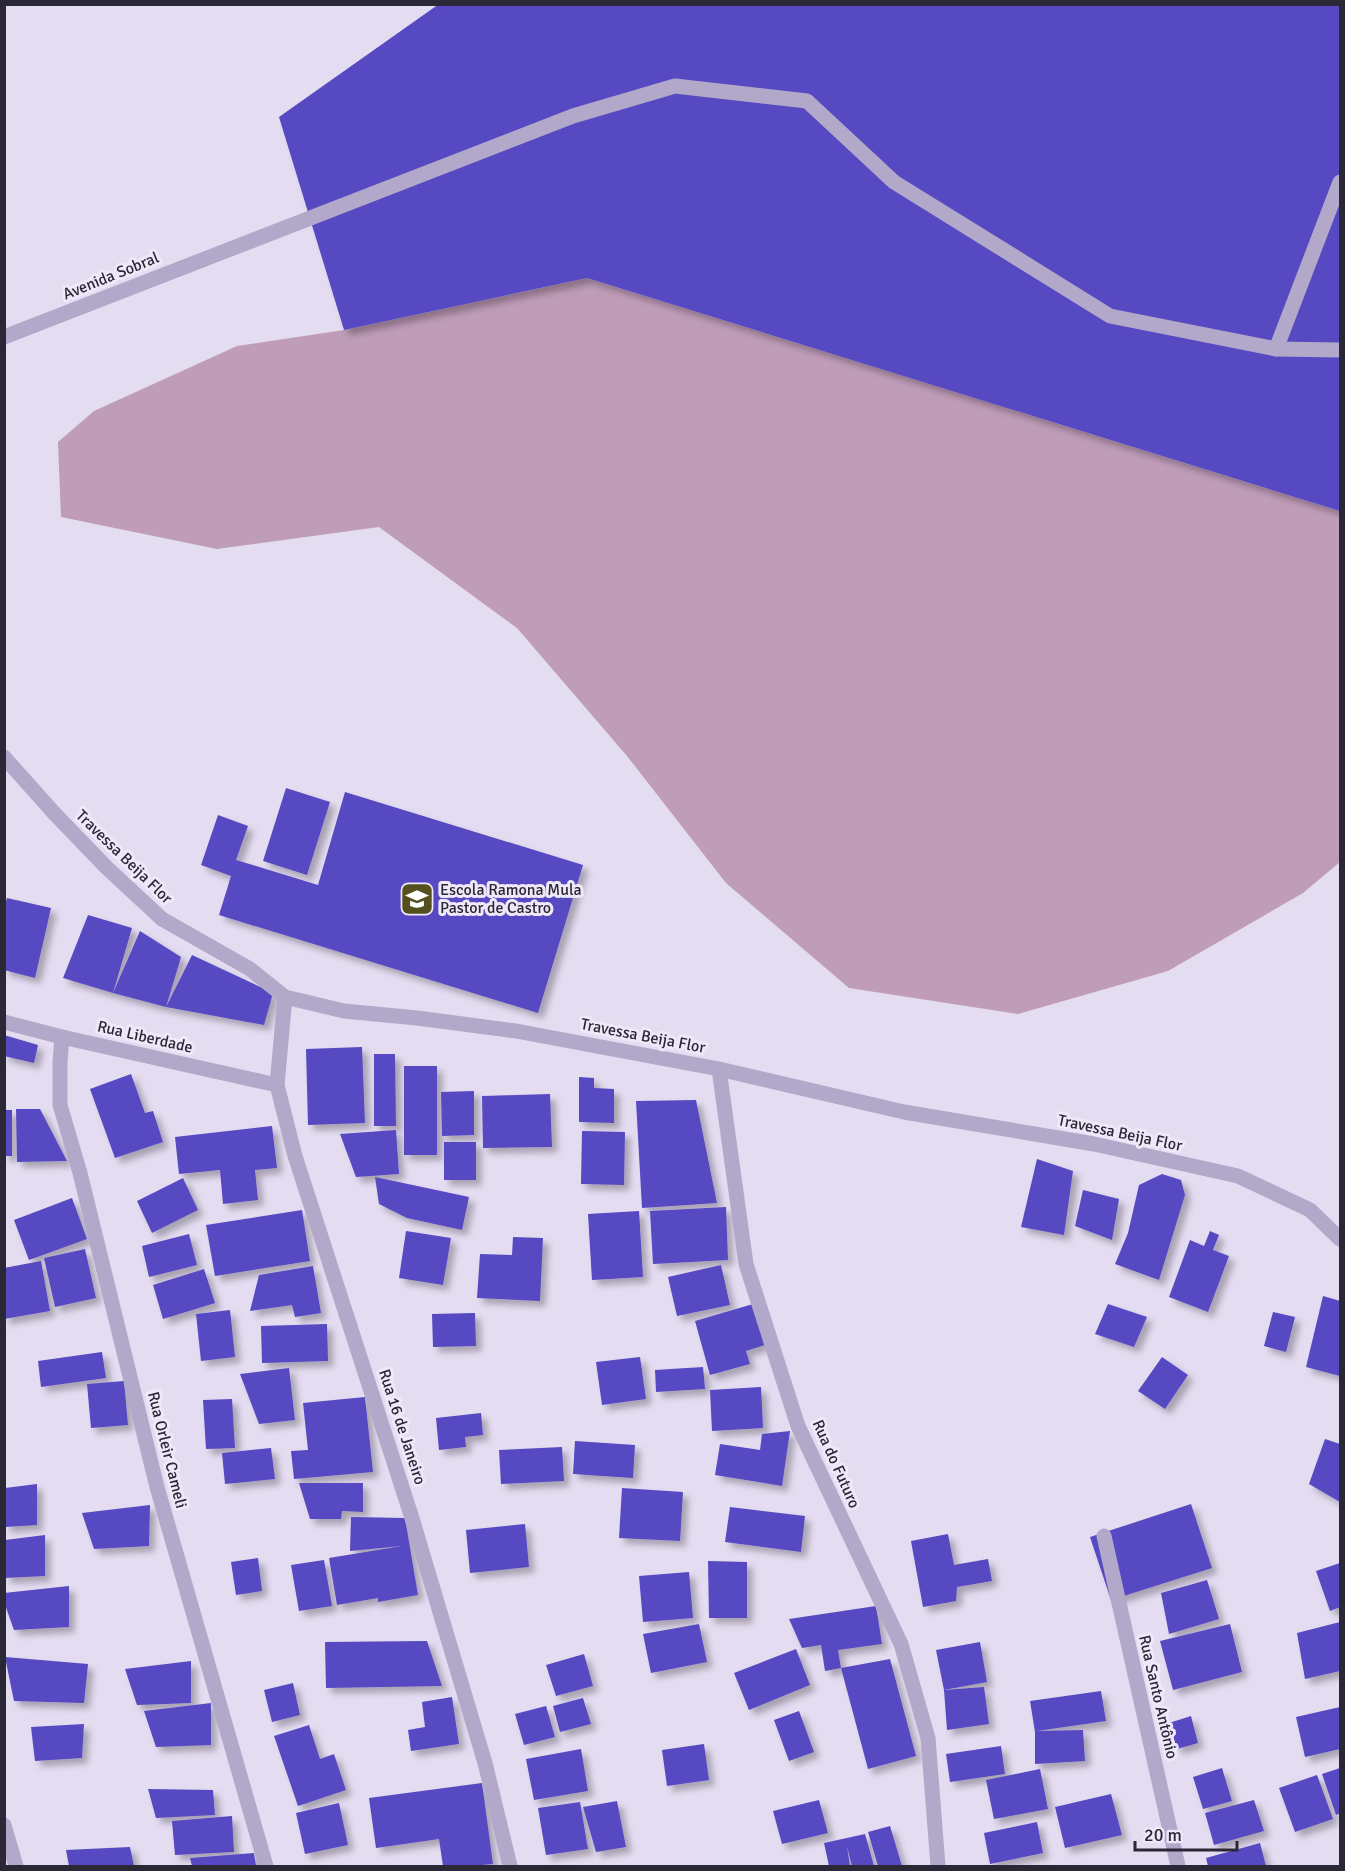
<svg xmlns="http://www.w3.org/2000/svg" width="1345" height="1871" viewBox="0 0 1345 1871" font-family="Signika,sans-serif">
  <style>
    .green { fill: #bf9cb8 }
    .building { fill: #5649c1; filter: url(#shadow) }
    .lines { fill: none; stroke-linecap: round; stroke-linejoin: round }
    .street { stroke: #b2a8c9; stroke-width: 15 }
    .labels { text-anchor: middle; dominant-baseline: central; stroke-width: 6; stroke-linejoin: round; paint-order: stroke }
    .street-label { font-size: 16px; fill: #2a2836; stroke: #efe8f9 }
    .poi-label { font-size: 16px; fill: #2a2836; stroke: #efe8f9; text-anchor: start }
  </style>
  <defs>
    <filter id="shadow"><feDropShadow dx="5.5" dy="5.5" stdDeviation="3" flood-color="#0004"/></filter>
  </defs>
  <rect width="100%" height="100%" fill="#e4dcf1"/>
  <polygon class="green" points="587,278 1340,511 1340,862 1303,893 1168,971 1018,1014 849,988 726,883 627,756 517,628 379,527 217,549 61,517 58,442 94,411 237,346 344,330"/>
  <g class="building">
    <polygon points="439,4 1340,4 1340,511 587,278 344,330 279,117"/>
    <polygon points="286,788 330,802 307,875 263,861"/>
    <polygon points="345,792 583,865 538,1013 219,915 231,876 201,865 218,815 248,826 236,860 318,885"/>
    <polygon points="7,898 51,908 35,978 4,970 4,909"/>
    <polygon points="88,915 132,928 113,993 63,978"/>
    <polygon points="140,931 181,957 166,1007 113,993"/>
    <polygon points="192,955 273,993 264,1025 166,1007"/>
    <polygon points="4,1035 38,1045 34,1063 4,1056"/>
    <polygon points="362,1047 365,1123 308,1125 306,1049"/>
    <polygon points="374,1054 395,1054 396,1126 374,1126"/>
    <rect x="404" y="1066" width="33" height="89"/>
    <polygon points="131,1074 145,1113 153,1111 163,1142 115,1158 90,1089"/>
    <polygon points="579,1077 594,1078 594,1088 614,1089 614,1123 579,1122"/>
    <polygon points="474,1091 474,1135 442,1136 441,1092"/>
    <polygon points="550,1094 552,1147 483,1148 482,1096"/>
    <polygon points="696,1100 717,1203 642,1208 636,1101"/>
    <polygon points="16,1109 40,1109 67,1161 17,1162"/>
    <rect x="4" y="1110" width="8" height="46"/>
    <polygon points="272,1126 277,1168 255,1170 258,1200 223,1204 220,1170 179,1174 175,1137"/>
    <polygon points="396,1130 399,1174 356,1177 340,1134"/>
    <polygon points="582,1131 625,1132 624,1185 581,1184"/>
    <rect x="444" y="1142" width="32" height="38"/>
    <polygon points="1037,1159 1073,1171 1064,1235 1021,1227"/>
    <polygon points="1162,1174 1181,1180 1185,1195 1159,1280 1115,1264 1128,1233 1139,1185"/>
    <polygon points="375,1177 469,1197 462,1230 407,1218 379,1204"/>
    <polygon points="183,1178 198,1210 152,1233 137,1201"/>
    <polygon points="1083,1190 1119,1199 1112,1240 1075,1226"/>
    <polygon points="72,1198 87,1239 29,1260 14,1220"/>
    <polygon points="726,1207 728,1260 653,1264 650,1211"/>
    <polygon points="302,1210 310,1261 215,1276 206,1225"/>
    <polygon points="639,1211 643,1277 592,1280 588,1214"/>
    <polygon points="406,1231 451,1238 443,1285 399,1278"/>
    <polygon points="1210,1231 1219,1235 1213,1250 1229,1256 1208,1312 1169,1297 1190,1240 1204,1246"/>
    <polygon points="189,1234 197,1265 149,1277 142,1246"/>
    <polygon points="513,1237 543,1238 540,1301 477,1298 480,1254 512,1255"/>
    <polygon points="85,1249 96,1298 55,1307 44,1258"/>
    <polygon points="41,1261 50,1311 4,1319 4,1268"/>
    <polygon points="721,1265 730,1305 677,1316 668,1277"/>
    <polygon points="313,1266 321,1313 295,1317 292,1305 250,1311 259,1275"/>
    <polygon points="204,1269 215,1303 163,1319 153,1285"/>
    <polygon points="1323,1296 1340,1301 1340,1376 1306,1367"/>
    <polygon points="753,1304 765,1345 746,1351 750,1364 710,1375 695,1321"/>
    <polygon points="1108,1304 1147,1317 1134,1347 1095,1334"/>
    <polygon points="230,1310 235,1357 201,1361 196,1314"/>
    <polygon points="1273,1312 1295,1317 1286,1352 1264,1346"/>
    <polygon points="475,1313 476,1346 433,1347 432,1314"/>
    <polygon points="327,1324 328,1361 262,1363 261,1326"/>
    <polygon points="102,1352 106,1378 41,1387 38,1361"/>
    <polygon points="640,1357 646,1399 602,1405 596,1362"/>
    <polygon points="1162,1357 1188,1375 1165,1409 1138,1391"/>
    <polygon points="703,1367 705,1389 656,1392 655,1370"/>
    <polygon points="289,1368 295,1420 259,1424 240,1374"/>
    <polygon points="124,1381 128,1425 91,1428 87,1384"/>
    <polygon points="761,1387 763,1428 712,1431 710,1390"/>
    <polygon points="365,1397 373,1472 294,1479 291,1451 308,1450 303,1403"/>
    <polygon points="232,1399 235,1448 206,1449 203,1400"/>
    <polygon points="481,1413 483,1435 465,1437 466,1447 439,1450 436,1418"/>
    <polygon points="790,1431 782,1486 715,1475 720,1444 760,1450 762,1434"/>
    <polygon points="1325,1439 1340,1444 1340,1502 1309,1484"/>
    <polygon points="575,1441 635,1445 633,1478 573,1474"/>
    <polygon points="562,1447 564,1481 501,1484 499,1450"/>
    <polygon points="271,1448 275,1479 225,1484 222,1453"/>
    <polygon points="299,1483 363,1483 363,1512 342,1511 341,1519 310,1519"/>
    <polygon points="37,1484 37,1525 5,1527 5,1488"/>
    <polygon points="622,1488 683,1492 680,1541 619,1538"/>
    <polygon points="1191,1504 1212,1568 1111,1600 1090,1537"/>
    <polygon points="150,1505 149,1546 94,1549 82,1513"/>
    <polygon points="730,1507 805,1516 801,1552 725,1542"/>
    <polygon points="351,1517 405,1518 418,1595 378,1602 378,1598 337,1605 329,1558 402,1546 350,1551"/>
    <polygon points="525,1524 529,1567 470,1573 466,1530"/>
    <polygon points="948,1534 954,1565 988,1559 992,1581 957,1587 956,1601 923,1607 911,1541"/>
    <polygon points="45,1535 45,1576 5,1578 5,1540"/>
    <polygon points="258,1558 262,1591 236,1595 231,1562"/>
    <polygon points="324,1560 332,1606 299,1611 291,1565"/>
    <polygon points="708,1561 747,1562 747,1618 709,1618"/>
    <polygon points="1340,1563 1340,1607 1330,1611 1316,1571"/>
    <polygon points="689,1572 693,1618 643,1622 639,1576"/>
    <polygon points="1207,1580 1219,1619 1169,1634 1161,1593"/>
    <polygon points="69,1586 69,1627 14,1630 4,1602 4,1593"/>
    <polygon points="876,1606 882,1644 838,1650 841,1668 890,1659 916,1756 868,1769 841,1668 825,1671 821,1645 802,1648 789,1619"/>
    <polygon points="1340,1622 1340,1671 1305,1679 1297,1633"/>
    <polygon points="699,1624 707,1662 651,1673 643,1634"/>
    <polygon points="1230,1624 1242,1672 1173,1690 1160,1641"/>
    <polygon points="427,1641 442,1686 326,1688 325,1642"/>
    <polygon points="980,1642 987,1682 944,1690 984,1687 989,1724 947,1730 944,1690 936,1650"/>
    <polygon points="796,1649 810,1685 749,1710 734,1673"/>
    <polygon points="584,1654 593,1686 556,1696 546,1665"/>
    <polygon points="5,1657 88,1664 84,1703 14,1701"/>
    <polygon points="191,1661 191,1703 137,1705 125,1669"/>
    <polygon points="293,1683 300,1715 272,1722 264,1690"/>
    <polygon points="1101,1691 1106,1721 1037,1731 1083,1730 1085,1761 1035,1764 1035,1732 1030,1701"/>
    <polygon points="452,1697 459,1744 411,1751 408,1730 425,1727 422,1702"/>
    <polygon points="583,1698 591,1724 560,1732 553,1706"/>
    <polygon points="211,1703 211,1745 156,1747 144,1711"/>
    <polygon points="546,1706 555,1737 524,1745 515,1714"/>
    <polygon points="1340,1707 1340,1749 1305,1757 1296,1717"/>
    <polygon points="799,1711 814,1752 789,1761 774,1720"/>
    <polygon points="1191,1716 1198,1743 1177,1749 1169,1723"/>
    <polygon points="84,1724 82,1758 35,1761 31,1727"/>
    <polygon points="309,1725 320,1759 334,1754 346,1790 298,1806 274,1736"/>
    <polygon points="704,1744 709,1780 667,1786 662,1750"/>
    <polygon points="1001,1746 1005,1774 950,1782 946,1754"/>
    <polygon points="581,1749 588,1791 534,1800 526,1759"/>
    <polygon points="1222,1768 1232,1801 1203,1809 1193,1777"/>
    <polygon points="1340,1768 1340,1813 1336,1815 1322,1774"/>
    <polygon points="1040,1769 1048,1809 994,1819 986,1780"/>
    <polygon points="1317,1775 1333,1819 1295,1832 1279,1788"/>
    <polygon points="482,1783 493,1864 471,1866 443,1866 439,1839 376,1848 369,1798"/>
    <polygon points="148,1789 213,1790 215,1815 156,1818"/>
    <polygon points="1111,1794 1122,1835 1065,1848 1055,1807"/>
    <polygon points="819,1800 828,1833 782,1844 773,1811"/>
    <polygon points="1254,1800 1264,1831 1214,1845 1205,1813"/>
    <polygon points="617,1801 626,1847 596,1852 583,1807"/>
    <polygon points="580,1802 588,1849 546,1855 538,1808"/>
    <polygon points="339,1803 348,1845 305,1854 296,1813"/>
    <polygon points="232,1816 234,1852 175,1855 172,1821"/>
    <polygon points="1037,1822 1043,1853 990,1864 984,1833"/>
    <polygon points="890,1826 902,1866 878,1866 868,1832"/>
    <polygon points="865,1834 874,1866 852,1866 847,1846 850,1866 829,1866 824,1843"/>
    <polygon points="1260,1843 1266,1866 1208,1866 1206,1858"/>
    <polygon points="130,1847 134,1866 69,1866 66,1850"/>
    <polygon points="254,1853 256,1866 192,1866 190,1858"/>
  </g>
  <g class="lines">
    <g class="street">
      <polyline points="4,337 573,116 675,86 807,101 894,182 1110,316 1276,349 1340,350"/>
      <polyline points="1276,349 1340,182"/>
      <polyline points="4,757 54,813 106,867 162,919 250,969 285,997 344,1011 417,1018 516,1031 719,1069 904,1112 1094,1144 1238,1176 1310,1210 1340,1239"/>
      <polyline points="285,997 277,1085 295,1156 411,1515 485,1763 510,1866"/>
      <polyline points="4,1022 62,1037 277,1085"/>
      <polyline points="62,1037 60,1062 60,1105 80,1173 157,1487 266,1866"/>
      <polyline points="719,1069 746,1264 798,1426 901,1644 928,1738 938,1866"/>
      <polyline points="1104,1536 1178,1866"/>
      <polyline points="4,1825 16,1866"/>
    </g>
  </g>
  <defs>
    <symbol id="school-square" viewBox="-11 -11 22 22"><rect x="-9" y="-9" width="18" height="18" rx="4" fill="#55511f" stroke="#efe8f9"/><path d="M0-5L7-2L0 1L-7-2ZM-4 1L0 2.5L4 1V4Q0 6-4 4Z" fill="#fff"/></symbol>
  </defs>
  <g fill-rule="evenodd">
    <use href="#school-square" x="398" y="880" width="38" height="38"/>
  </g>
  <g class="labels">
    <g class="street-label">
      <text transform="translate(111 276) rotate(-22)">Avenida Sobral</text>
      <text transform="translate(124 857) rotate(44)">Travessa Beija Flor</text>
      <text transform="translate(643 1036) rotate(11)">Travessa Beija Flor</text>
      <text transform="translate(145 1037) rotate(13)">Rua Liberdade</text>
      <text transform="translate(1120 1133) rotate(12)">Travessa Beija Flor</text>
      <text transform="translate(402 1427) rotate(72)">Rua 16 de Janeiro</text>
      <text transform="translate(167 1450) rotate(76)">Rua Orleir Cameli</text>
      <text transform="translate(836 1464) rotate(66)">Rua do Futuro</text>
      <text transform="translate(1158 1697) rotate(77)">Rua Santo Antônio</text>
    </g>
    <g class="poi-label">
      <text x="440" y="890">Escola Ramona Mula<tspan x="440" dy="18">Pastor de Castro</tspan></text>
    </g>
  </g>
  <rect width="1345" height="1871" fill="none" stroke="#2a2836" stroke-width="12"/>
  <path d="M1135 1841v9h102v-9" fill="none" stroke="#2a2836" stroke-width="3"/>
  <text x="1144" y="1841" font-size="18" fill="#2a2836" stroke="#efe8f9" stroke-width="4.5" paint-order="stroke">20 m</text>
</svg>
